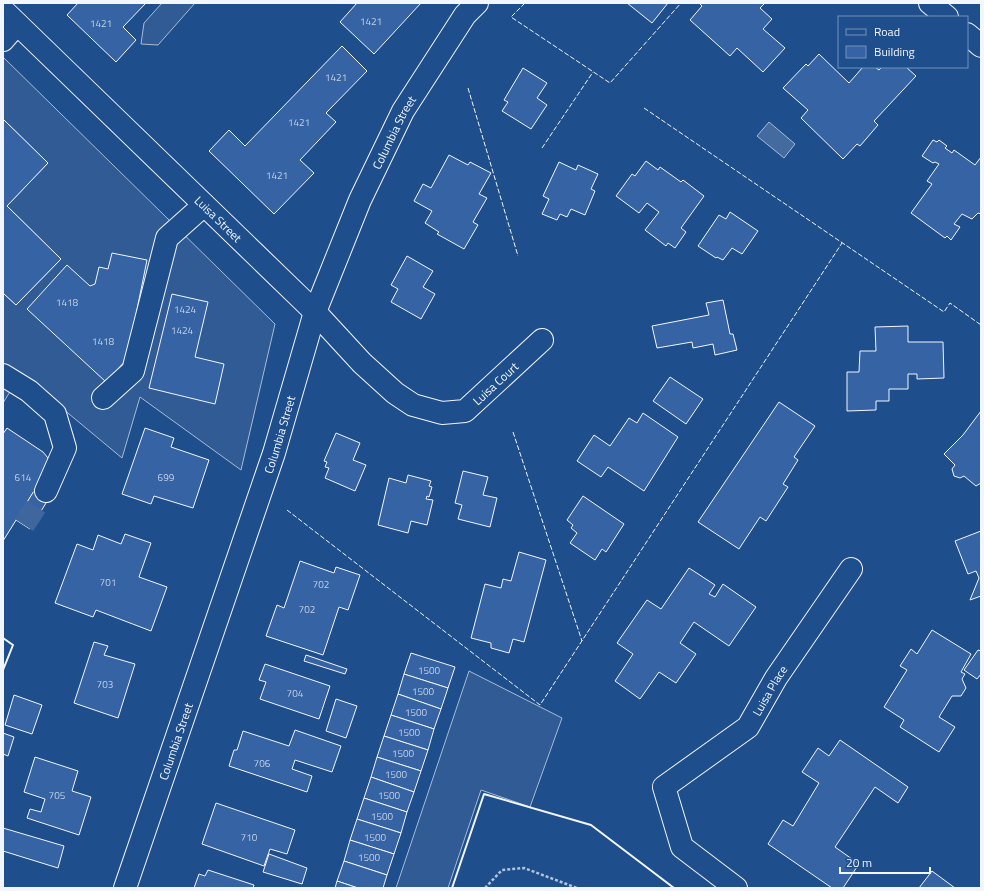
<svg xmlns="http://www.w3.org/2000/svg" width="984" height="891" viewBox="0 0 984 891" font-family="'Titillium Web',sans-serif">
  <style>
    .built { fill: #305b95; stroke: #a8bbd7 }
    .water { fill: #446ba0; stroke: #a8bbd7 }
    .building { fill: #3563a3; stroke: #f2f6ff }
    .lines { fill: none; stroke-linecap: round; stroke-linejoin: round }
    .minor-tunnel { stroke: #3f679d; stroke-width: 22; stroke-dasharray: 22 11; stroke-linecap: butt }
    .minor-casing { stroke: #f2f6ff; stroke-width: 24 }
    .path { stroke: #b3c4dc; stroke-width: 2.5; stroke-dasharray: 3 2; stroke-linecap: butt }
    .minor { stroke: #1f4e8c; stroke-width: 22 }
    .fence { stroke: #f2f6ff; stroke-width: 1; stroke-dasharray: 5 2; stroke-linecap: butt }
    .wall { stroke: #f2f6ff; stroke-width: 2 }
    .labels { text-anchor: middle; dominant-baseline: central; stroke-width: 3; stroke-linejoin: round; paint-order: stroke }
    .number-label { font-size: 10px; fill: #c3d1e8 }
    .street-label { font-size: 12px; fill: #f2f6ff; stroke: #1f4e8c }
  </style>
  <rect width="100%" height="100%" fill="#1f4e8c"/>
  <g class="built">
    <polygon points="162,3 195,3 158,45 141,44 144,23"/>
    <polygon points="3,57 275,324 241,470 140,397 122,458 21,374 3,403 3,293 16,305 61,259 7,206 48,163 3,119"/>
    <polygon points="469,671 562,718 530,807 481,790 448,888 396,888"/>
  </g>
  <polygon class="water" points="769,122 795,144 784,158 757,136"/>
  <g class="building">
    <polygon points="78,3 146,3 123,27 136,40 116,62 67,15"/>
    <polygon points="357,3 421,3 374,54 340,22"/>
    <polygon points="627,3 668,3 652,23"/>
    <polygon points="702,3 765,3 760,8 772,19 763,29 785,48 763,72 737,48 730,56 690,20 702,6 700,4"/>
    <polygon points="342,46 367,71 326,113 336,122 300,160 314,173 274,214 209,151 229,130 245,146"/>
    <polygon points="819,54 849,83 863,67 875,67 879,70 882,67 906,67 916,76 874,121 878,125 860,146 857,144 843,159 801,118 808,110 783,88 806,64 808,66"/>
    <polygon points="523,68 547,83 537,98 547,105 531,129 502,111 508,102 504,100"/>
    <polygon points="3,119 48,163 7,206 61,259 16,305 3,293"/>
    <polygon points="933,140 937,142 939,140 947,146 945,148 952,153 954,150 975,165 981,157 981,214 978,213 972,219 962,214 954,224 960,227 951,240 947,236 945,238 911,213 932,184 927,181 939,164 935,162 933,163 922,156"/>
    <polygon points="449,155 468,165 470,162 491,173 479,194 487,198 473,222 478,225 464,249 437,234 439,232 425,223 432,211 414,201 423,184 431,188"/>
    <polygon points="646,161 658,170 660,167 681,182 683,180 704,196 681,228 686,232 675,248 668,243 666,246 645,230 659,212 647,203 639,213 616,196 632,174 635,176"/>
    <polygon points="559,162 576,170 578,165 598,174 591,189 595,191 585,215 571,209 567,217 560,214 557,220 542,214 549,199 543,196"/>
    <polygon points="730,212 758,231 742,254 732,248 723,260 717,257 716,258 698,246 719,215 726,219"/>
    <polygon points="112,253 147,260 127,359 106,382 27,309 67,265 90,286 95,284 99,267 108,269"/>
    <polygon points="407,256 433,271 423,287 435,294 421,319 391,302 398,289 391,285"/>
    <polygon points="172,294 208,302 195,357 224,364 215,404 149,388"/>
    <polygon points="723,300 730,334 733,334 737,350 715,355 713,344 693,348 692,342 657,348 652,326 709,315 706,303"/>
    <polygon points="908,326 908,342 943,342 944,378 917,379 917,374 908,374 908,389 889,389 889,401 876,401 876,410 847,411 847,372 859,372 860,351 876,351 875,327"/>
    <polygon points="670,377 703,399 686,424 653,401"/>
    <polygon points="779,402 815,426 794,457 798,460 783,484 788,487 766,521 760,517 739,549 698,522"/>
    <polygon points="981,411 981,483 976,486 964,476 960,478 954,476 952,469 955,465 944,454 963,435"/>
    <polygon points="643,413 678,437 644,491 608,467 601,477 577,461 594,435 610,446 629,418 637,423"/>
    <polygon points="7,428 43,452 48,458 48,469 3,541 3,434"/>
    <polygon points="145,428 174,438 171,447 209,460 193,508 154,496 151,504 122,494"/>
    <polygon points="336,433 360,443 353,460 366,465 355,491 325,478 329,468 325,467 327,462 324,461"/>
    <polygon points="463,471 488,477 483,495 497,498 490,527 458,519 462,505 455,503"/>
    <polygon points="408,475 431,481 429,486 432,487 429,497 427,496 426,499 433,500 427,525 411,521 408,533 378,525 389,478 406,483"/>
    <polygon points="37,486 51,495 30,529 16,520"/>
    <polygon points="583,496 624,524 606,552 602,549 595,560 570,543 577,533 571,528 573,525 567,520"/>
    <polygon points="981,531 981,596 970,600 979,578 976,571 968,574 955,541"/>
    <polygon points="125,534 151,543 139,577 167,587 151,631 96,610 93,617 55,603 77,544 93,550 98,535 121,544"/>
    <polygon points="519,552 546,560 524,642 513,639 509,653 491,648 491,643 471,638 485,584 501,588 503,579 511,581"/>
    <polygon points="300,561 334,573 336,567 360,575 348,610 339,607 323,655 266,636 277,605 284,608"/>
    <polygon points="689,568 715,585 709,594 715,597 723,584 756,607 729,646 694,622 680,643 696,654 676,683 659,672 640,699 615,681 633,654 617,643 647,600 661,609"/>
    <polygon points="932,630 971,654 961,672 965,674 962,679 966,688 961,696 952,696 939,717 955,727 939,752 900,727 904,720 884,707 907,670 900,666 911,649 917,654"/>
    <polygon points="94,642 108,646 104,655 135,664 118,718 74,703"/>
    <polygon points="978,650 981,651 981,674 977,679 964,670"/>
    <polygon points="411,653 455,667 448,688 404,674"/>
    <polygon points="306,655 347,669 345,674 304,661"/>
    <polygon points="265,664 330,686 319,719 260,699 266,682 259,680"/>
    <polygon points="404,674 448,688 441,709 398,694"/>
    <polygon points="398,694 441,709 434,729 391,715"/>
    <polygon points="14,695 42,705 32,734 5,725"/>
    <polygon points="336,699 357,706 346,738 326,731"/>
    <polygon points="391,715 434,729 428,750 384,736"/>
    <polygon points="295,730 341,746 332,772 295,760 292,769 312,776 307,792 229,766 234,750 237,750 243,731 289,746"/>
    <polygon points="3,733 14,737 8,756 3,754"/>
    <polygon points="384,736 428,750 421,771 377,757"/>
    <polygon points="840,740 908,787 898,803 875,787 835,847 859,864 843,888 832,888 768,844 783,820 793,826 819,783 802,772 818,748 829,756"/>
    <polygon points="35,757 78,771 72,791 91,797 79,835 27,818 30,809 41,812 45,799 24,792"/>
    <polygon points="377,757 421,771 414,792 371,777"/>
    <polygon points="371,777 414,792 407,812 364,798"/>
    <polygon points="364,798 407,812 401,833 357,819"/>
    <polygon points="216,803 295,830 287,854 270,849 264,866 202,844"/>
    <polygon points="357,819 401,833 394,854 350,840"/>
    <polygon points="3,828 64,846 58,868 3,851"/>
    <polygon points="350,840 394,854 387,875 344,861"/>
    <polygon points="269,854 307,868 302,884 263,872"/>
    <polygon points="344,861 387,875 383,888 358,888 337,881"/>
    <polygon points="208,870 254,885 253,888 194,888 199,874 205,876"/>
    <polygon points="932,871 955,888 919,888"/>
    <polygon points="337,881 358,888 335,888"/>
  </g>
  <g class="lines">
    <polyline class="minor-tunnel" points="24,525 46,491"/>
    <defs>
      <g id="minor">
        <polyline points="930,3 947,17"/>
        <path id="s1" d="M3,10L315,312L362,363L395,393L413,405L442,413L465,411L542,340"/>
        <polyline points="967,34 981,46"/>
        <polyline points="3,40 17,24"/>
        <polyline points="3,375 29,391 55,414 65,448 46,491"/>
        <polyline points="103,398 133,371 167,238 204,205"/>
        <path id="s2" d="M125,888L274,453L315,312L360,200L403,111L465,15L477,3"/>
        <path id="s3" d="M736,888L682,847L664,787L748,727L776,678L851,569"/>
      </g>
    </defs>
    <use href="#minor" class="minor-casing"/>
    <polyline class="path" points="485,888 502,870 524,868 577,888"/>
    <use href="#minor" class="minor"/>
    <g class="fence">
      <polyline points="525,3 511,17 610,83 681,3"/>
      <polyline points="468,88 518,256"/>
      <polyline points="644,108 944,312 950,303 981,325"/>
      <polyline points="542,148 593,72"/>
      <polyline points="513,432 582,641"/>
      <polyline points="287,510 540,705 842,243"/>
    </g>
    <g class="wall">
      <polyline points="3,638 13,645 3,670"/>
      <polyline points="452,888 484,794 591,825 674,888"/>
    </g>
  </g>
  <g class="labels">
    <g class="number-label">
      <text x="371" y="21">1421</text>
      <text x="101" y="23">1421</text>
      <text x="336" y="77">1421</text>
      <text x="299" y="122">1421</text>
      <text x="277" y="175">1421</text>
      <text x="67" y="302">1418</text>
      <text x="185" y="309">1424</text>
      <text x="182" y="330">1424</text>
      <text x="103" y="341">1418</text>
      <text x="23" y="477">614</text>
      <text x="166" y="477">699</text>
      <text x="108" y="582">701</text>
      <text x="321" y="584">702</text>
      <text x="307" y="609">702</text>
      <text x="429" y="670">1500</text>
      <text x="105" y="684">703</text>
      <text x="423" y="691">1500</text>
      <text x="295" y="693">704</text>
      <text x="416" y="712">1500</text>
      <text x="409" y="732">1500</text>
      <text x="403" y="753">1500</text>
      <text x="262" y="763">706</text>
      <text x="396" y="774">1500</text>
      <text x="57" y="795">705</text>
      <text x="389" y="795">1500</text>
      <text x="382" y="816">1500</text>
      <text x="249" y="837">710</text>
      <text x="375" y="837">1500</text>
      <text x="369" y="857">1500</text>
    </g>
    <g class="street-label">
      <text stroke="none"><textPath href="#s2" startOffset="803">Columbia Street</textPath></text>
      <text stroke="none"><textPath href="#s1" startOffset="300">Luisa Street</textPath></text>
      <text stroke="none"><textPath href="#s1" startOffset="664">Luisa Court</textPath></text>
      <text stroke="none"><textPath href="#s2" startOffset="479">Columbia Street</textPath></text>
      <text stroke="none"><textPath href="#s3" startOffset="276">Luisa Place</textPath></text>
      <text stroke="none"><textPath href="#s2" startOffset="155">Columbia Street</textPath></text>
    </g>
  </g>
  <rect width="984" height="891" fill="none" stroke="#f2f6ff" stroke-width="8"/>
  <rect x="838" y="16" width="130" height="52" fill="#1f4e8c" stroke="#7391ba"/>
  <rect x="846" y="29" width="20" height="6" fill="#1f4e8c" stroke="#7391ba"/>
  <text x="874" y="36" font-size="12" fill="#f2f6ff">Road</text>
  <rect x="846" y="46" width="20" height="12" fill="#3563a3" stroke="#7391ba"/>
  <text x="874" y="56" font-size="12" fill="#f2f6ff">Building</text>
  <path d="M840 867v6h90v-6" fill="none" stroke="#f2f6ff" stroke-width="2"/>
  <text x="846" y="867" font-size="12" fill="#f2f6ff" stroke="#1f4e8c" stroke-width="3" paint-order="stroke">20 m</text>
</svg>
